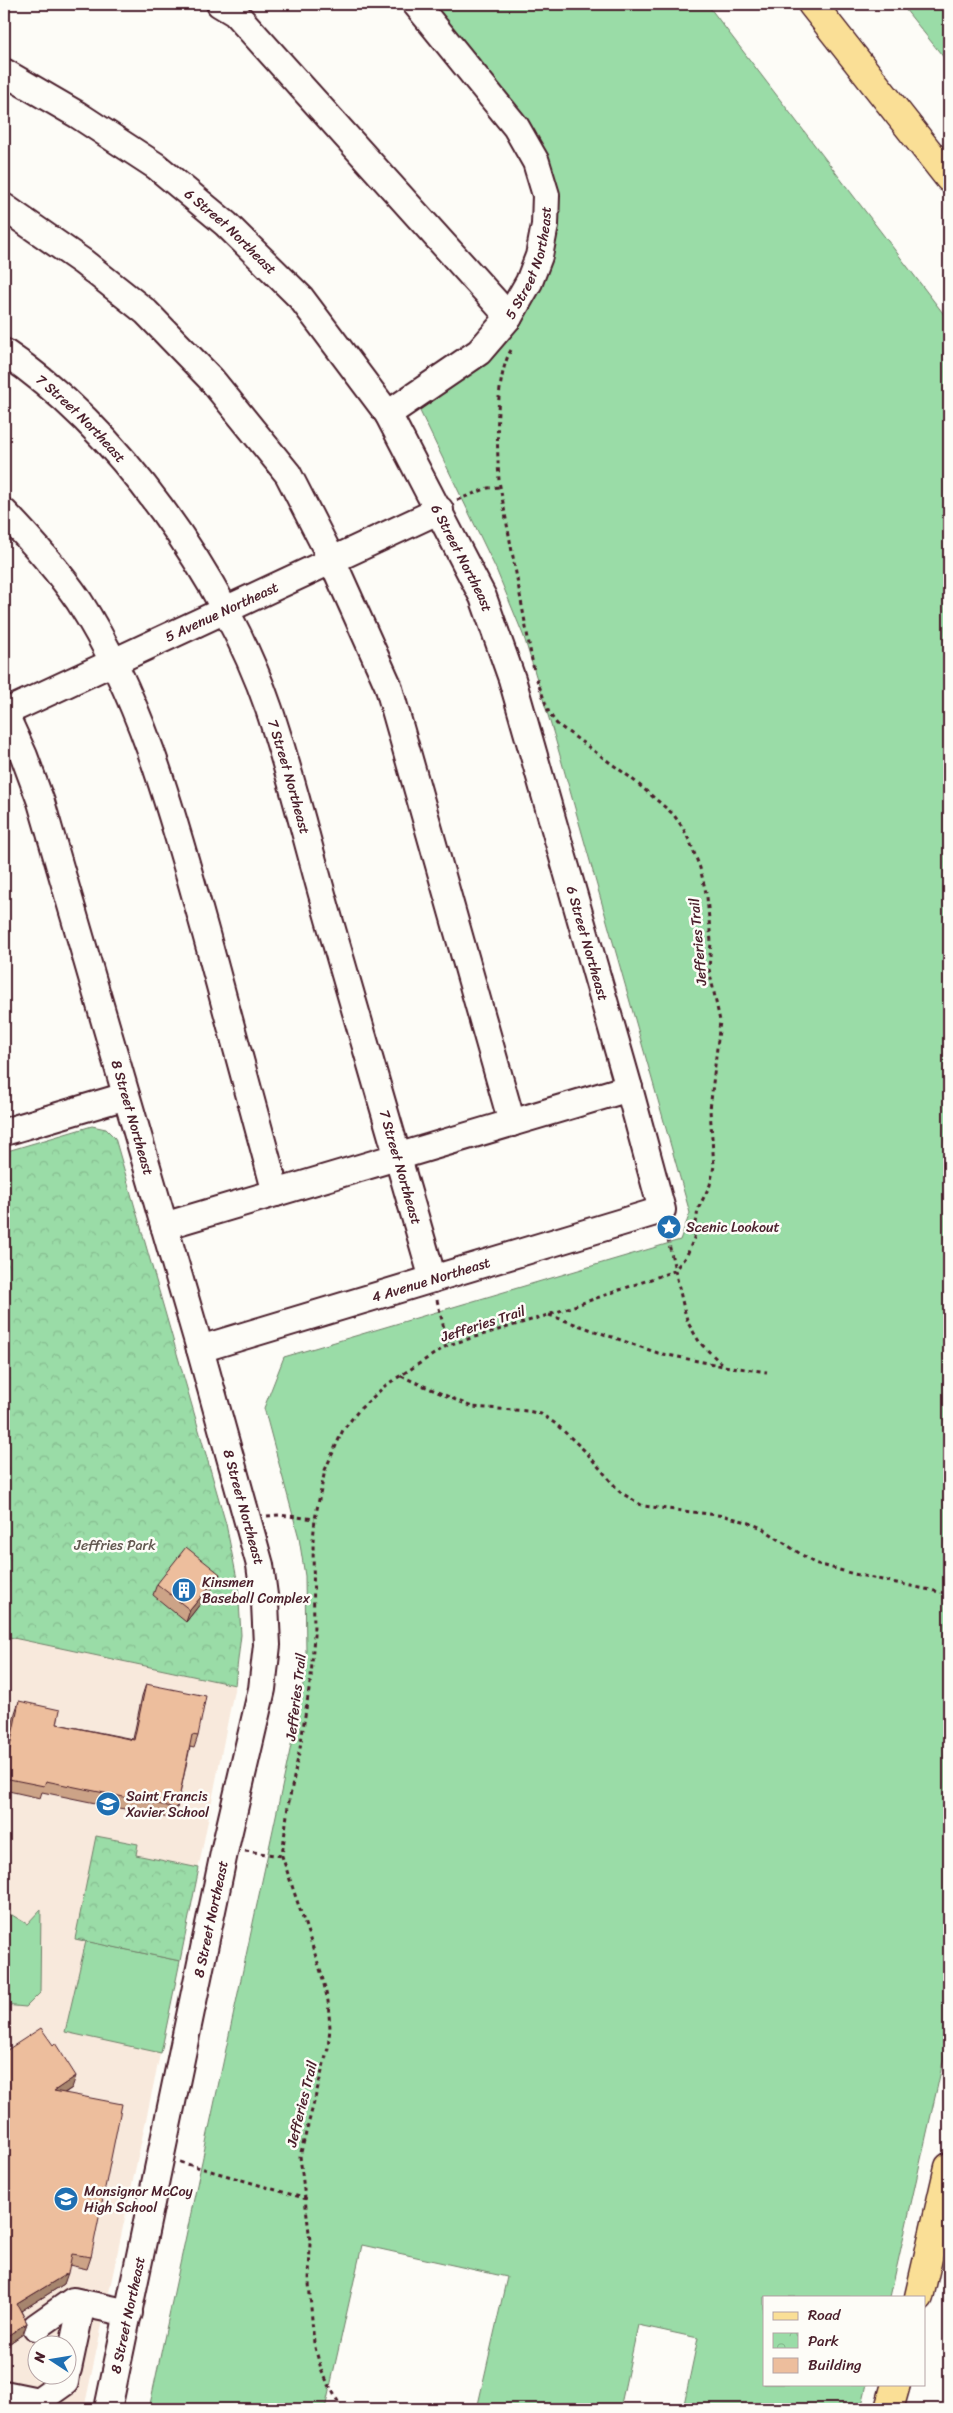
<svg xmlns="http://www.w3.org/2000/svg" width="953" height="2413" viewBox="0 0 953 2413" font-family="Sriracha,sans-serif">
  <style>
    .built { fill: #f8e9dc; fill-rule: evenodd }
    .green { fill: #9adca7; stroke: #727e69 }
    .park { fill: url(#park-crowns); stroke: #727e69 }
    .lines { fill: none; stroke-linecap: round; stroke-linejoin: round }
    .minor-casing { stroke: #4a1f2b; stroke-width: 30 }
    .major-casing { stroke: #4a1f2b; stroke-width: 31 }
    .path { stroke: #4a1f2b; stroke-width: 3; stroke-dasharray: 4 4; stroke-linecap: butt }
    .minor { stroke: #fdfcf7; stroke-width: 26 }
    .major { stroke: #fadf96; stroke-width: 28 }
    .wall { fill: #cca387; stroke: #4a1f2b }
    .shaded-wall { fill: #a6856e; stroke: #4a1f2b }
    .building { fill: #edbe9d; stroke: #4a1f2b }
    .labels { text-anchor: middle; dominant-baseline: central; stroke-width: 5; stroke-linejoin: round; paint-order: stroke }
    .street-label { font-size: 14px; fill: #4a1f2b; stroke: #fdfcf7 }
    .poi-label { font-size: 14px; fill: #4a1f2b; stroke: #fdfcf7; text-anchor: start }
    .park-label { font-size: 14px; fill: #625850; stroke: #fdfcf7 }
  </style>
  <defs>
    <pattern id="park-crowns" width="20" height="18" patternUnits="userSpaceOnUse" patternTransform="scale(1.25)"><rect width="20" height="18" fill="#9adca7"/><path d="M2 6a3 3 0 1 1 6 0M12 15a3 3 0 1 1 6 0" fill="none" stroke="#86bc90"/></pattern>
  </defs>
  <rect width="100%" height="100%" fill="#fdfcf7"/>
  <filter id="ink" filterUnits="userSpaceOnUse"><feTurbulence type="fractalNoise" baseFrequency=".02" numOctaves="2"/><feDisplacementMap in="SourceGraphic" scale="10" xChannelSelector="R" yChannelSelector="G"/><feConvolveMatrix kernelMatrix="1 2 1 2 8 2 1 2 1" color-interpolation-filters="sRGB"/></filter>
  <g filter="url(#ink)">
    <path class="built" d="M4,1636L235,1685L180,1961L84,2409H4ZM38,2346H68V2376H38Z"/>
    <g class="green">
      <polygon points="431,4 707,4 949,321 949,2035 890,2297 764,2297 764,2384 867,2384 861,2409 683,2409 698,2338 638,2325 620,2409 477,2409 507,2277 362,2245 325,2409 149,2409 302,1694 306,1652 305,1576 299,1538 264,1408 284,1357 680,1240 690,1213 555,738 524,637 496,569 419,409 488,363 511,335 552,192"/>
      <polygon points="901,4 949,4 949,64"/>
      <polygon points="41,1909 40,1993 26,2007 4,2005 4,1914 12,1915 27,1924"/>
      <polygon points="86,1941 180,1961 161,2053 65,2032"/>
    </g>
    <g class="park">
      <polygon points="92,1126 106,1129 115,1138 226,1524 238,1584 241,1635 235,1685 4,1636 4,1152"/>
      <polygon points="96,1836 138,1844 136,1855 199,1868 180,1961 75,1939"/>
    </g>
    <g class="lines">
      <defs>
        <g id="minor">
          <polyline points="220,4 235,13 509,317"/>
          <path id="s1" d="M4,72L78,115L156,166L226,224L301,298L388,414L483,597L512,679L629,1088L662,1210L200,1349"/>
          <polyline points="4,207 83,262 146,312 211,379 288,474 332,560 388,685 512,1123"/>
          <path id="s2" d="M4,352C118,428 225,580 269,709C293,780 310,854 331,926C365,1044 399,1161 433,1279"/>
          <path id="s3" d="M388,414L479,352L509,317L529,282L539,256L545,225L546,195L536,162L516,127L416,4"/>
          <path d="M4,512C30,539 57,569 79,601C144,702 174,820 206,934C229,1021 253,1107 276,1193"/>
          <path id="s4" d="M4,712L24,756L41,802L200,1349L260,1565L265,1603L267,1645L262,1689L225,1848L108,2409"/>
          <path id="s5" d="M4,713L440,510"/>
          <polyline points="4,1132 126,1096"/>
          <polyline points="164,1226 629,1088"/>
          <polyline points="36,2327 73,2301 82,2303"/>
          <polyline points="68,2369 82,2303 129,2313"/>
          <polyline points="4,2394 38,2401 65,2382 66,2376"/>
        </g>
        <g id="major">
          <polyline points="812,4 949,178"/>
          <polyline points="919,2297 949,2167"/>
          <polyline points="889,2409 896,2384"/>
        </g>
      </defs>
      <use href="#minor" class="minor-casing"/>
      <use href="#major" class="major-casing"/>
      <g class="path">
        <path d="M511,350C494,380 497,446 499,481L534,671"/>
        <polyline points="457,500 488,488 499,487"/>
        <polyline points="666,1231 684,1309 688,1323 700,1343 724,1366 767,1372"/>
        <polyline points="437,1300 448,1345"/>
        <polyline points="549,1315 658,1353 723,1366"/>
        <polyline points="401,1376 472,1407 528,1411 541,1414 556,1424 585,1451 620,1492 643,1506 725,1516 747,1522 762,1528 814,1563 854,1574 949,1594"/>
        <polyline points="267,1516 279,1515 315,1519"/>
        <polyline points="245,1851 282,1856"/>
        <polyline points="180,2162 307,2199"/>
        <polyline points="342,2409 322,2372 314,2344 309,2283 310,2241 300,2156 328,2048 330,2028 328,2001 321,1972 282,1856 288,1806 300,1748 311,1677 314,1635 313,1540 315,1519 325,1470 343,1430 359,1410 386,1385 448,1345 548,1315 674,1271 687,1255 694,1238 698,1209 710,1185 714,1166 710,1110 720,1021 709,969 711,942 707,897 700,868 690,842 683,828 673,814 631,778 557,724 549,713 536,677"/>
      </g>
      <use href="#minor" class="minor"/>
      <use href="#major" class="major"/>
    </g>
    <g class="wall">
      <polygon points="157,1584 215,1585 186,1622 153,1595"/>
      <polygon points="146,1684 198,1736 194,1748 190,1747 177,1808 173,1819 42,1792 40,1798 4,1790 4,1766 15,1713 19,1701 57,1724 133,1739 142,1696"/>
      <polygon points="4,2052 72,2088 65,2093 91,2257 87,2269 69,2265 64,2284 21,2311 27,2323 23,2334 4,2347"/>
    </g>
    <g class="shaded-wall">
      <polygon points="220,1574 215,1585 186,1622 190,1610"/>
      <polygon points="76,2076 72,2088 50,2102 54,2091"/>
      <polygon points="68,2273 64,2284 13,2316 17,2304"/>
      <polygon points="27,2323 23,2334 4,2347 4,2338"/>
    </g>
    <g class="building">
      <polygon points="186,1547 220,1574 190,1610 157,1584"/>
      <polygon points="146,1684 206,1696 198,1736 192,1735 177,1808 46,1781 44,1786 4,1778 19,1701 60,1710 57,1724 134,1740"/>
      <polygon points="41,2028 53,2045 55,2043 76,2076 54,2091 122,2104 91,2257 72,2254 68,2273 17,2304 27,2323 4,2338 4,2052"/>
    </g>
  </g>
  <defs>
    <symbol id="sight-disc" viewBox="-11 -11 22 22"><circle r="9.5" fill="#1f6fb2" stroke="#fdfcf7"/><path d="M0-6L1.8-2.2L6-1.7L2.9 1.2L3.7 5.4L0 3.3L-3.7 5.4L-2.9 1.2L-6-1.7L-1.8-2.2Z" fill="#fff"/></symbol>
    <symbol id="building-disc" viewBox="-11 -11 22 22"><circle r="9.5" fill="#1f6fb2" stroke="#fdfcf7"/><path d="M-4-6H4V6H1V3H-1V6H-4ZM-2.5-4.3h1.7v1.8h-1.7ZM.8-4.3h1.7v1.8H.8ZM-2.5-1h1.7V.8h-1.7ZM.8-1h1.7V.8H.8Z" fill="#fff"/></symbol>
    <symbol id="school-disc" viewBox="-11 -11 22 22"><circle r="9.5" fill="#1f6fb2" stroke="#fdfcf7"/><path d="M0-5L7-2L0 1L-7-2ZM-4 1L0 2.5L4 1V4Q0 6-4 4Z" fill="#fff"/></symbol>
  </defs>
  <g fill-rule="evenodd">
    <use href="#sight-disc" x="655" y="1213" width="28" height="28"/>
    <use href="#building-disc" x="170" y="1576" width="28" height="28"/>
    <use href="#school-disc" x="94" y="1790" width="28" height="28"/>
    <use href="#school-disc" x="52" y="2185" width="28" height="28"/>
  </g>
  <g class="labels">
    <g class="street-label">
      <text stroke="none"><textPath href="#s1" startOffset="278">6 Street Northeast</textPath></text>
      <text stroke="none"><textPath href="#s3" startOffset="215">5 Street Northeast</textPath></text>
      <text stroke="none"><textPath href="#s2" startOffset="102">7 Street Northeast</textPath></text>
      <text stroke="none"><textPath href="#s1" startOffset="682">6 Street Northeast</textPath></text>
      <text stroke="none"><textPath href="#s5" startOffset="240">5 Avenue Northeast</textPath></text>
      <text stroke="none"><textPath href="#s2" startOffset="522">7 Street Northeast</textPath></text>
      <text transform="translate(698 942) rotate(-95)">Jefferies Trail</text>
      <text stroke="none"><textPath href="#s1" startOffset="1088">6 Street Northeast</textPath></text>
      <text stroke="none"><textPath href="#s4" startOffset="426">8 Street Northeast</textPath></text>
      <text stroke="none"><textPath href="#s2" startOffset="928">7 Street Northeast</textPath></text>
      <text transform="translate(431 1280) rotate(-17)">4 Avenue Northeast</text>
      <text transform="translate(483 1324) rotate(-18)">Jefferies Trail</text>
      <text stroke="none"><textPath href="#s4" startOffset="831">8 Street Northeast</textPath></text>
      <text transform="translate(296 1697) rotate(-83)">Jefferies Trail</text>
      <text transform="translate(211 1919) rotate(-78)">8 Street Northeast</text>
      <text transform="translate(302 2104) rotate(-76)">Jefferies Trail</text>
      <text transform="translate(128 2315) rotate(-78)">8 Street Northeast</text>
    </g>
    <g class="poi-label">
      <text x="686" y="1227">Scenic Lookout</text>
      <text x="202" y="1582">Kinsmen<tspan x="202" dy="16">Baseball Complex</tspan></text>
      <text x="126" y="1796">Saint Francis<tspan x="126" dy="16">Xavier School</tspan></text>
      <text x="84" y="2191">Monsignor McCoy<tspan x="84" dy="16">High School</tspan></text>
    </g>
    <g class="park-label">
      <text x="115" y="1545">Jeffries Park</text>
    </g>
  </g>
  <rect width="953" height="2413" fill="none" stroke="#fdfcf7" stroke-width="20"/>
  <rect x="10" y="10" width="933" height="2393" fill="none" stroke="#4a1f2b" stroke-width="2" filter="url(#ink)"/>
  <rect x="763" y="2296" width="162" height="90" fill="#fdfcf7" stroke="#b5a4a5"/>
  <rect x="773" y="2312" width="25" height="8" fill="#fadf96" stroke="#b5a4a5"/>
  <text x="808" y="2320" font-size="15" fill="#4a1f2b">Road</text>
  <rect x="773" y="2333" width="25" height="15" fill="url(#park-crowns)" stroke="#b5a4a5"/>
  <text x="808" y="2346" font-size="15" fill="#4a1f2b">Park</text>
  <rect x="773" y="2358" width="25" height="15" fill="#edbe9d" stroke="#b5a4a5"/>
  <text x="808" y="2370" font-size="15" fill="#4a1f2b">Building</text>
  <g transform="translate(52 2360) rotate(282)"><circle r="24" fill="#fdfcf7" stroke="#b5a4a5"/>
  <path d="M0-4L9 19L0 12L-9 19Z" fill="#1f6fb2"/>
  <text y="-8" font-size="14" font-weight="bold" text-anchor="middle" fill="#4a1f2b">N</text>
  </g>
</svg>
